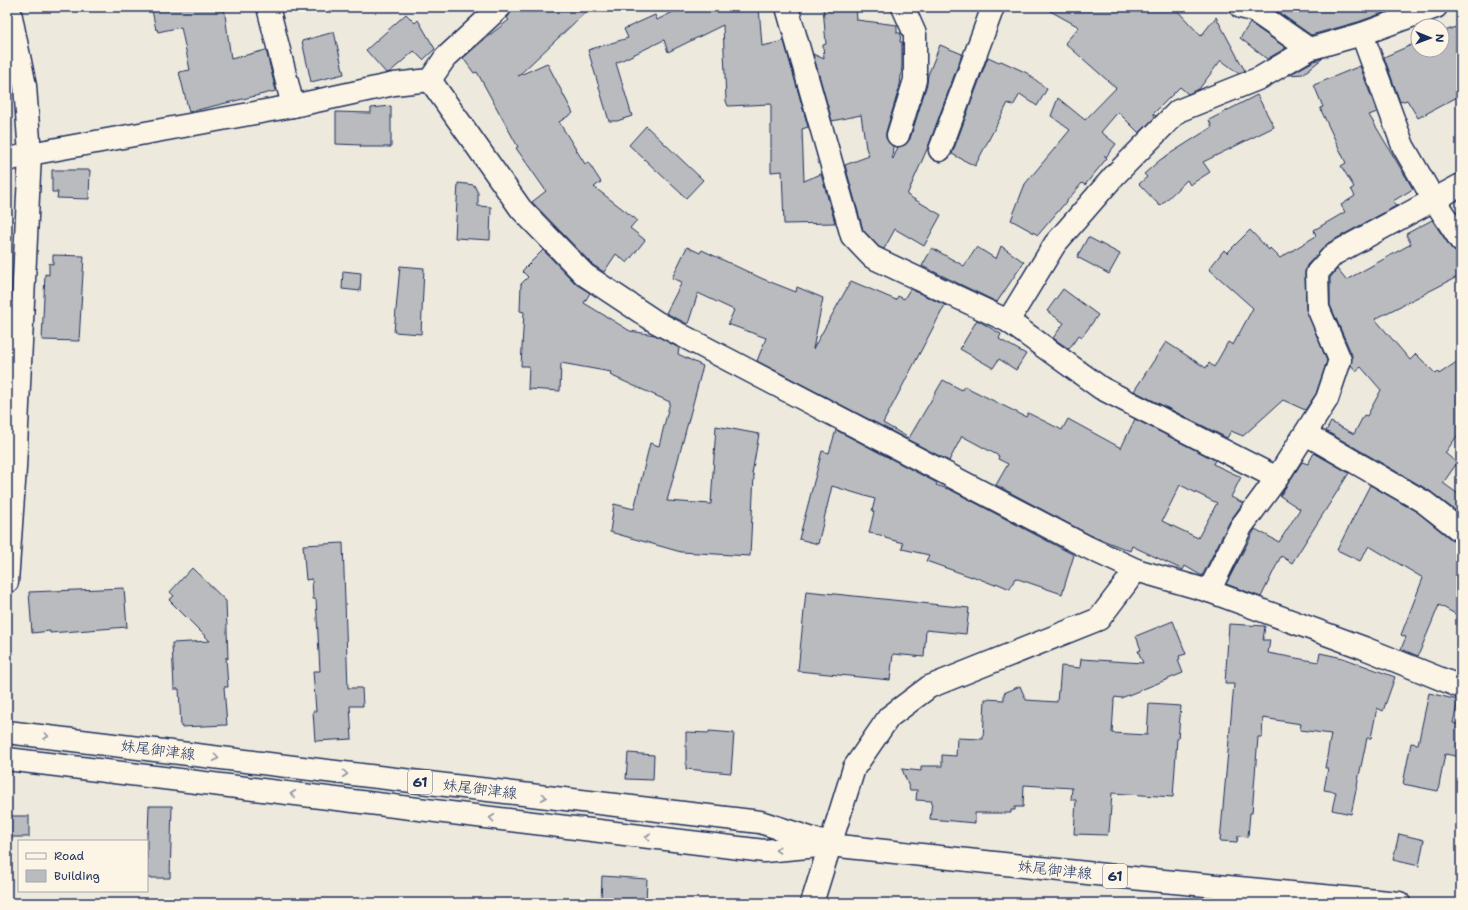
<svg xmlns="http://www.w3.org/2000/svg" width="1468" height="910" viewBox="0 0 1468 910" font-family="'Shantell Sans','Klee One',sans-serif">
  <style>
    .building { fill: #babbbe; stroke: #1b2f5e; fill-rule: evenodd }
    .lines { fill: none; stroke-linecap: round; stroke-linejoin: round }
    .minor-casing { stroke: #1b2f5e; stroke-width: 25 }
    .major-casing { stroke: #1b2f5e; stroke-width: 25 }
    .minor { stroke: #fcf5e5; stroke-width: 22 }
    .major { stroke: #fcf5e5; stroke-width: 22 }
    .oneway { stroke: #8c92a2 }
    .labels { text-anchor: middle; dominant-baseline: central; stroke-width: 3.5; stroke-linejoin: round; paint-order: stroke }
    .shield { fill: #fcf5e5; stroke: #5e6a86; stroke-width: 1 }
    .shield-label { font-size: 14px; font-weight: bold; fill: #1b2f5e }
    .street-label { font-size: 15px; fill: #1b2f5e; stroke: #fcf5e5 }
  </style>
  <rect width="100%" height="100%" fill="#eee9dd"/>
  <filter id="ink" filterUnits="userSpaceOnUse"><feTurbulence type="fractalNoise" baseFrequency=".025" numOctaves="2"/><feDisplacementMap in="SourceGraphic" scale="8" xChannelSelector="R" yChannelSelector="G"/><feConvolveMatrix kernelMatrix="1 2 1 2 8 2 1 2 1" color-interpolation-filters="sRGB"/></filter>
  <g filter="url(#ink)">
    <g class="building">
      <polygon points="154,7 224,7 231,59 266,50 276,91 189,112 179,72 190,70 181,27 158,32 157,29 156,30 152,10 154,10"/>
      <polygon points="512,7 591,7 518,76 547,63 573,113 559,122 585,164 588,162 601,182 594,187 637,220 630,228 645,240 627,263 616,254 604,272 593,265 532,202 546,191 516,148 518,147 477,72 474,73 463,58 487,37 509,20 507,18 512,11"/>
      <polygon points="683,7 759,7 762,46 784,41 808,127 802,129 804,181 821,174 835,223 784,224 782,171 771,172 771,104 728,106 726,101 723,25 668,52 664,40 616,63 632,116 617,121 609,121 588,50 628,38 624,29 655,15 657,20"/>
      <polygon points="823,7 856,7 857,20 897,25 897,33 901,33 900,42 902,42 902,66 900,85 886,132 886,138 889,143 893,146 892,158 893,159 898,147 906,144 910,139 927,84 928,75 940,45 962,54 928,147 907,195 941,215 924,246 895,229 884,249 879,247 863,230 845,165 869,156 866,148 861,115 832,121 813,54 824,59 823,45 826,44"/>
      <polygon points="1043,7 1174,7 1201,36 1216,17 1245,71 1238,73 1221,60 1199,89 1188,94 1180,87 1153,114 1156,116 1139,133 1118,112 1101,132 1116,144 1106,157 1104,155 1107,158 1085,185 1082,183 1038,235 1011,220 1025,184 1070,130 1051,116 1058,98 1085,120 1116,88 1065,43 1079,27"/>
      <polygon points="1271,7 1400,7 1358,22 1311,35"/>
      <polygon points="406,14 415,23 418,20 435,49 423,60 414,51 390,72 386,73 366,50"/>
      <polygon points="1250,23 1286,48 1267,59 1240,38"/>
      <polygon points="1461,25 1461,95 1418,118 1407,100 1400,102 1384,57 1418,42 1418,50 1442,50 1442,32"/>
      <polygon points="334,32 344,74 311,82 302,41"/>
      <polygon points="988,57 999,62 1001,61 1027,73 1047,89 1037,106 1020,94 1013,106 1008,103 975,166 952,154"/>
      <polygon points="1323,58 1303,74 1289,75 1314,61"/>
      <polygon points="1360,66 1377,112 1369,115 1413,189 1393,201 1396,206 1328,243 1307,265 1305,273 1306,309 1327,361 1316,394 1305,410 1283,400 1243,436 1231,431 1227,438 1134,391 1166,342 1206,368 1209,363 1214,367 1228,342 1233,345 1253,308 1209,269 1224,250 1227,253 1250,230 1269,250 1270,248 1280,258 1316,236 1314,230 1345,212 1341,205 1355,196 1351,189 1354,187 1341,166 1346,163 1320,108 1323,107 1314,85"/>
      <polygon points="1257,95 1274,127 1203,162 1210,172 1190,185 1187,180 1160,206 1139,184 1147,177 1144,174 1160,160 1212,127 1209,120"/>
      <polygon points="391,106 391,147 360,147 361,145 336,144 336,112 371,113 371,108"/>
      <polygon points="646,126 703,180 686,198 629,145"/>
      <polygon points="52,170 90,170 89,199 57,198 58,192 52,192"/>
      <polygon points="458,183 474,185 478,193 478,206 491,207 490,240 455,238"/>
      <polygon points="1432,220 1451,248 1455,252 1461,253 1461,275 1375,319 1410,360 1416,354 1436,374 1438,372 1439,374 1461,359 1461,433 1457,436 1445,453 1457,463 1443,483 1461,496 1461,515 1430,491 1326,431 1331,422 1354,434 1364,415 1367,416 1381,390 1361,367 1356,371 1351,365 1352,355 1330,305 1330,278 1337,269 1346,280 1402,249 1411,244 1406,234"/>
      <polygon points="1088,237 1120,254 1109,274 1077,257"/>
      <polygon points="1001,246 1024,262 997,302 922,266 932,248 964,266 977,247 996,259"/>
      <path d="M687,247L700,253L702,250L763,279L796,292L797,287L823,298L813,349L851,281L896,300L898,296L904,299L910,289L945,305L883,423L909,438L943,380L962,390L964,386L1026,417L1028,413L1062,430L1068,419L1121,448L1135,419L1215,460L1213,464L1241,477L1231,497L1243,503L1230,521L1202,576L1185,566L1183,570L1132,546L1130,551L1090,535L996,485L1008,464L998,459L999,456L962,436L949,461L757,361L766,338L728,324L734,310L698,293L688,324L666,313L682,282L672,278ZM1180,485L1217,503L1198,538L1162,521Z"/>
      <polygon points="543,250 576,284 590,293 584,303 630,331 655,335 679,348 678,354 703,366 667,501 711,504 716,426 759,434 752,474 754,475 750,556 681,552 610,532 614,504 634,509 650,443 659,446 670,402 610,375 611,372 561,363 560,391 528,389 529,366 521,366 524,312 520,311 521,284 528,277 522,271"/>
      <polygon points="53,255 84,256 79,341 42,340 45,274 49,275 49,263 53,264"/>
      <polygon points="400,266 424,268 421,334 394,332"/>
      <polygon points="343,271 361,273 360,291 342,289"/>
      <polygon points="1063,289 1098,315 1082,337 1079,335 1069,349 1053,338 1064,323 1047,311"/>
      <polygon points="977,320 1001,334 999,339 1026,354 1016,370 999,359 993,368 960,349"/>
      <polygon points="836,430 937,483 936,485 951,490 1074,555 1062,594 1015,578 1010,589 996,583 995,585 972,576 972,577 926,561 929,555 902,549 903,543 885,538 885,536 869,533 874,512 872,511 875,499 832,486 818,544 799,539 822,451 829,453"/>
      <polygon points="1314,453 1349,473 1292,563 1281,556 1261,597 1226,584 1255,529 1279,542 1300,509 1280,496 1302,462 1308,464"/>
      <polygon points="1370,485 1417,512 1453,541 1461,543 1461,617 1439,605 1418,656 1401,649 1406,637 1401,635 1423,578 1369,546 1360,561 1337,550"/>
      <polygon points="343,543 348,688 362,688 363,706 350,706 352,739 315,741 313,711 316,711 313,671 320,671 316,599 313,599 312,579 306,580 303,545"/>
      <polygon points="192,568 226,601 228,659 226,657 228,687 224,687 227,725 181,727 179,689 174,689 172,643 210,641 169,600 174,596 170,592"/>
      <polygon points="124,588 127,627 50,633 50,631 32,633 29,592"/>
      <polygon points="806,591 969,608 966,634 926,630 924,657 893,654 890,680 798,671"/>
      <polygon points="1173,621 1186,654 1179,656 1180,659 1178,660 1183,673 1121,698 1115,697 1114,700 1113,701 1114,701 1112,733 1147,735 1149,704 1181,706 1178,739 1177,739 1173,797 1112,793 1109,832 1108,832 1107,835 1074,834 1076,800 1071,800 1072,788 1024,785 1023,807 1015,807 1015,810 1011,810 1011,813 975,813 975,823 930,819 932,801 916,800 917,790 910,790 902,769 921,771 921,766 942,766 942,755 956,756 957,738 983,739 985,699 1004,700 1004,693 1020,686 1026,700 1057,702 1058,691 1059,691 1061,666 1080,668 1081,659 1143,663 1138,651 1141,650 1136,636"/>
      <polygon points="1229,624 1265,626 1263,640 1270,640 1268,653 1318,662 1320,653 1343,658 1395,677 1383,711 1377,708 1371,738 1367,738 1351,814 1332,810 1336,792 1324,790 1328,768 1325,768 1331,734 1300,730 1301,724 1263,718 1262,737 1258,737 1252,813 1250,813 1248,837 1238,836 1237,842 1220,841 1234,684 1225,684"/>
      <polygon points="1429,693 1458,700 1453,723 1461,725 1461,757 1445,754 1438,791 1403,784 1411,743 1418,744"/>
      <polygon points="709,731 734,733 731,773 686,769 686,732 709,733"/>
      <polygon points="628,753 654,755 653,780 626,779"/>
      <polygon points="149,806 172,806 170,878 147,878 147,833 148,833"/>
      <rect x="8" y="816" width="21" height="21"/>
      <polygon points="1399,834 1424,840 1419,866 1393,860"/>
      <polygon points="602,876 647,879 646,903 601,903"/>
    </g>
    <g class="lines">
      <defs>
        <g id="minor">
          <polyline points="268,7 293,106"/>
          <polyline points="787,7 852,236 872,257 1008,321 1101,388 1277,478"/>
          <polyline points="1241,7 1253,10 1309,49"/>
          <polyline points="1362,34 1403,146 1434,200 1461,241"/>
          <polyline points="430,80 521,209 585,275 656,322 1087,547 1136,570 1209,591 1364,648 1461,687"/>
          <polyline points="898,135 915,80 915,34 903,7"/>
          <polyline points="940,150 993,7"/>
          <polyline points="7,160 30,154 293,106 394,84 430,80 445,58 500,7"/>
          <polyline points="1008,321 1055,244 1114,176 1178,111 1260,78 1309,49 1362,34 1436,7"/>
          <polyline points="1306,434 1424,502 1461,531"/>
          <polyline points="7,582 15,468 30,154 25,86 9,7"/>
          <polyline points="1209,591 1241,527 1277,478 1327,399 1340,360 1318,308 1317,273 1334,254 1461,185"/>
          <polyline points="812,903 854,768 889,717 929,687 1099,619 1136,570"/>
        </g>
        <g id="major">
          <polyline points="7,732 327,771 760,822 822,842"/>
          <polyline points="7,759 764,851 830,845 1142,879 1399,903"/>
        </g>
      </defs>
      <use href="#minor" class="minor-casing"/>
      <use href="#major" class="major-casing"/>
      <use href="#minor" class="minor"/>
      <use href="#major" class="major"/>
    </g>
    <defs><path id="oneway-chevron" d="M-2-3.5L2.5 0L-2 3.5" fill="none" stroke-width="1.6" stroke-linecap="round" stroke-linejoin="round"/></defs>
    <g class="oneway">
      <use href="#oneway-chevron" transform="translate(46 736) rotate(7)"/>
      <use href="#oneway-chevron" transform="translate(216 758) rotate(7)"/>
      <use href="#oneway-chevron" transform="translate(345 774) rotate(7)"/>
      <use href="#oneway-chevron" transform="translate(293 794) rotate(-173)"/>
      <use href="#oneway-chevron" transform="translate(544 797) rotate(7)"/>
      <use href="#oneway-chevron" transform="translate(492 818) rotate(-173)"/>
      <use href="#oneway-chevron" transform="translate(648 837) rotate(-173)"/>
      <use href="#oneway-chevron" transform="translate(778 850) rotate(175)"/>
    </g>
  </g>
  <g class="labels">
    <g class="shield">
      <rect x="408" y="770" width="24" height="24" rx="3"/>
      <rect x="1103" y="864" width="24" height="24" rx="3"/>
    </g>
    <g class="shield-label">
      <text x="420" y="782">61</text>
      <text x="1115" y="876">61</text>
    </g>
    <g class="street-label">
      <text transform="translate(158 750) rotate(7)">妹尾御津線</text>
      <text transform="translate(480 789) rotate(7)">妹尾御津線</text>
      <text transform="translate(1055 870) rotate(6)">妹尾御津線</text>
    </g>
  </g>
  <rect width="1468" height="910" fill="none" stroke="#fcf5e5" stroke-width="24"/>
  <rect x="12" y="12" width="1444" height="886" fill="none" stroke="#1b2f5e" stroke-width="1.5" filter="url(#ink)"/>
  <rect x="18" y="840" width="130" height="52" fill="#fcf5e5" stroke="#a2a6af"/>
  <rect x="26" y="853" width="20" height="6" fill="#fcf5e5" stroke="#a2a6af"/>
  <text x="54" y="860" font-size="12" fill="#1b2f5e">Road</text>
  <rect x="26" y="870" width="20" height="12" fill="#babbbe" stroke="#a2a6af"/>
  <text x="54" y="880" font-size="12" fill="#1b2f5e">Building</text>
  <g transform="translate(1430 38) rotate(91)"><circle r="19" fill="#fcf5e5" stroke="#a2a6af"/>
  <path d="M0-3L7 15L0 10L-7 15Z" fill="#1b2f5e"/>
  <text y="-6" font-size="11" font-weight="bold" text-anchor="middle" fill="#1b2f5e">N</text>
  </g>
</svg>
